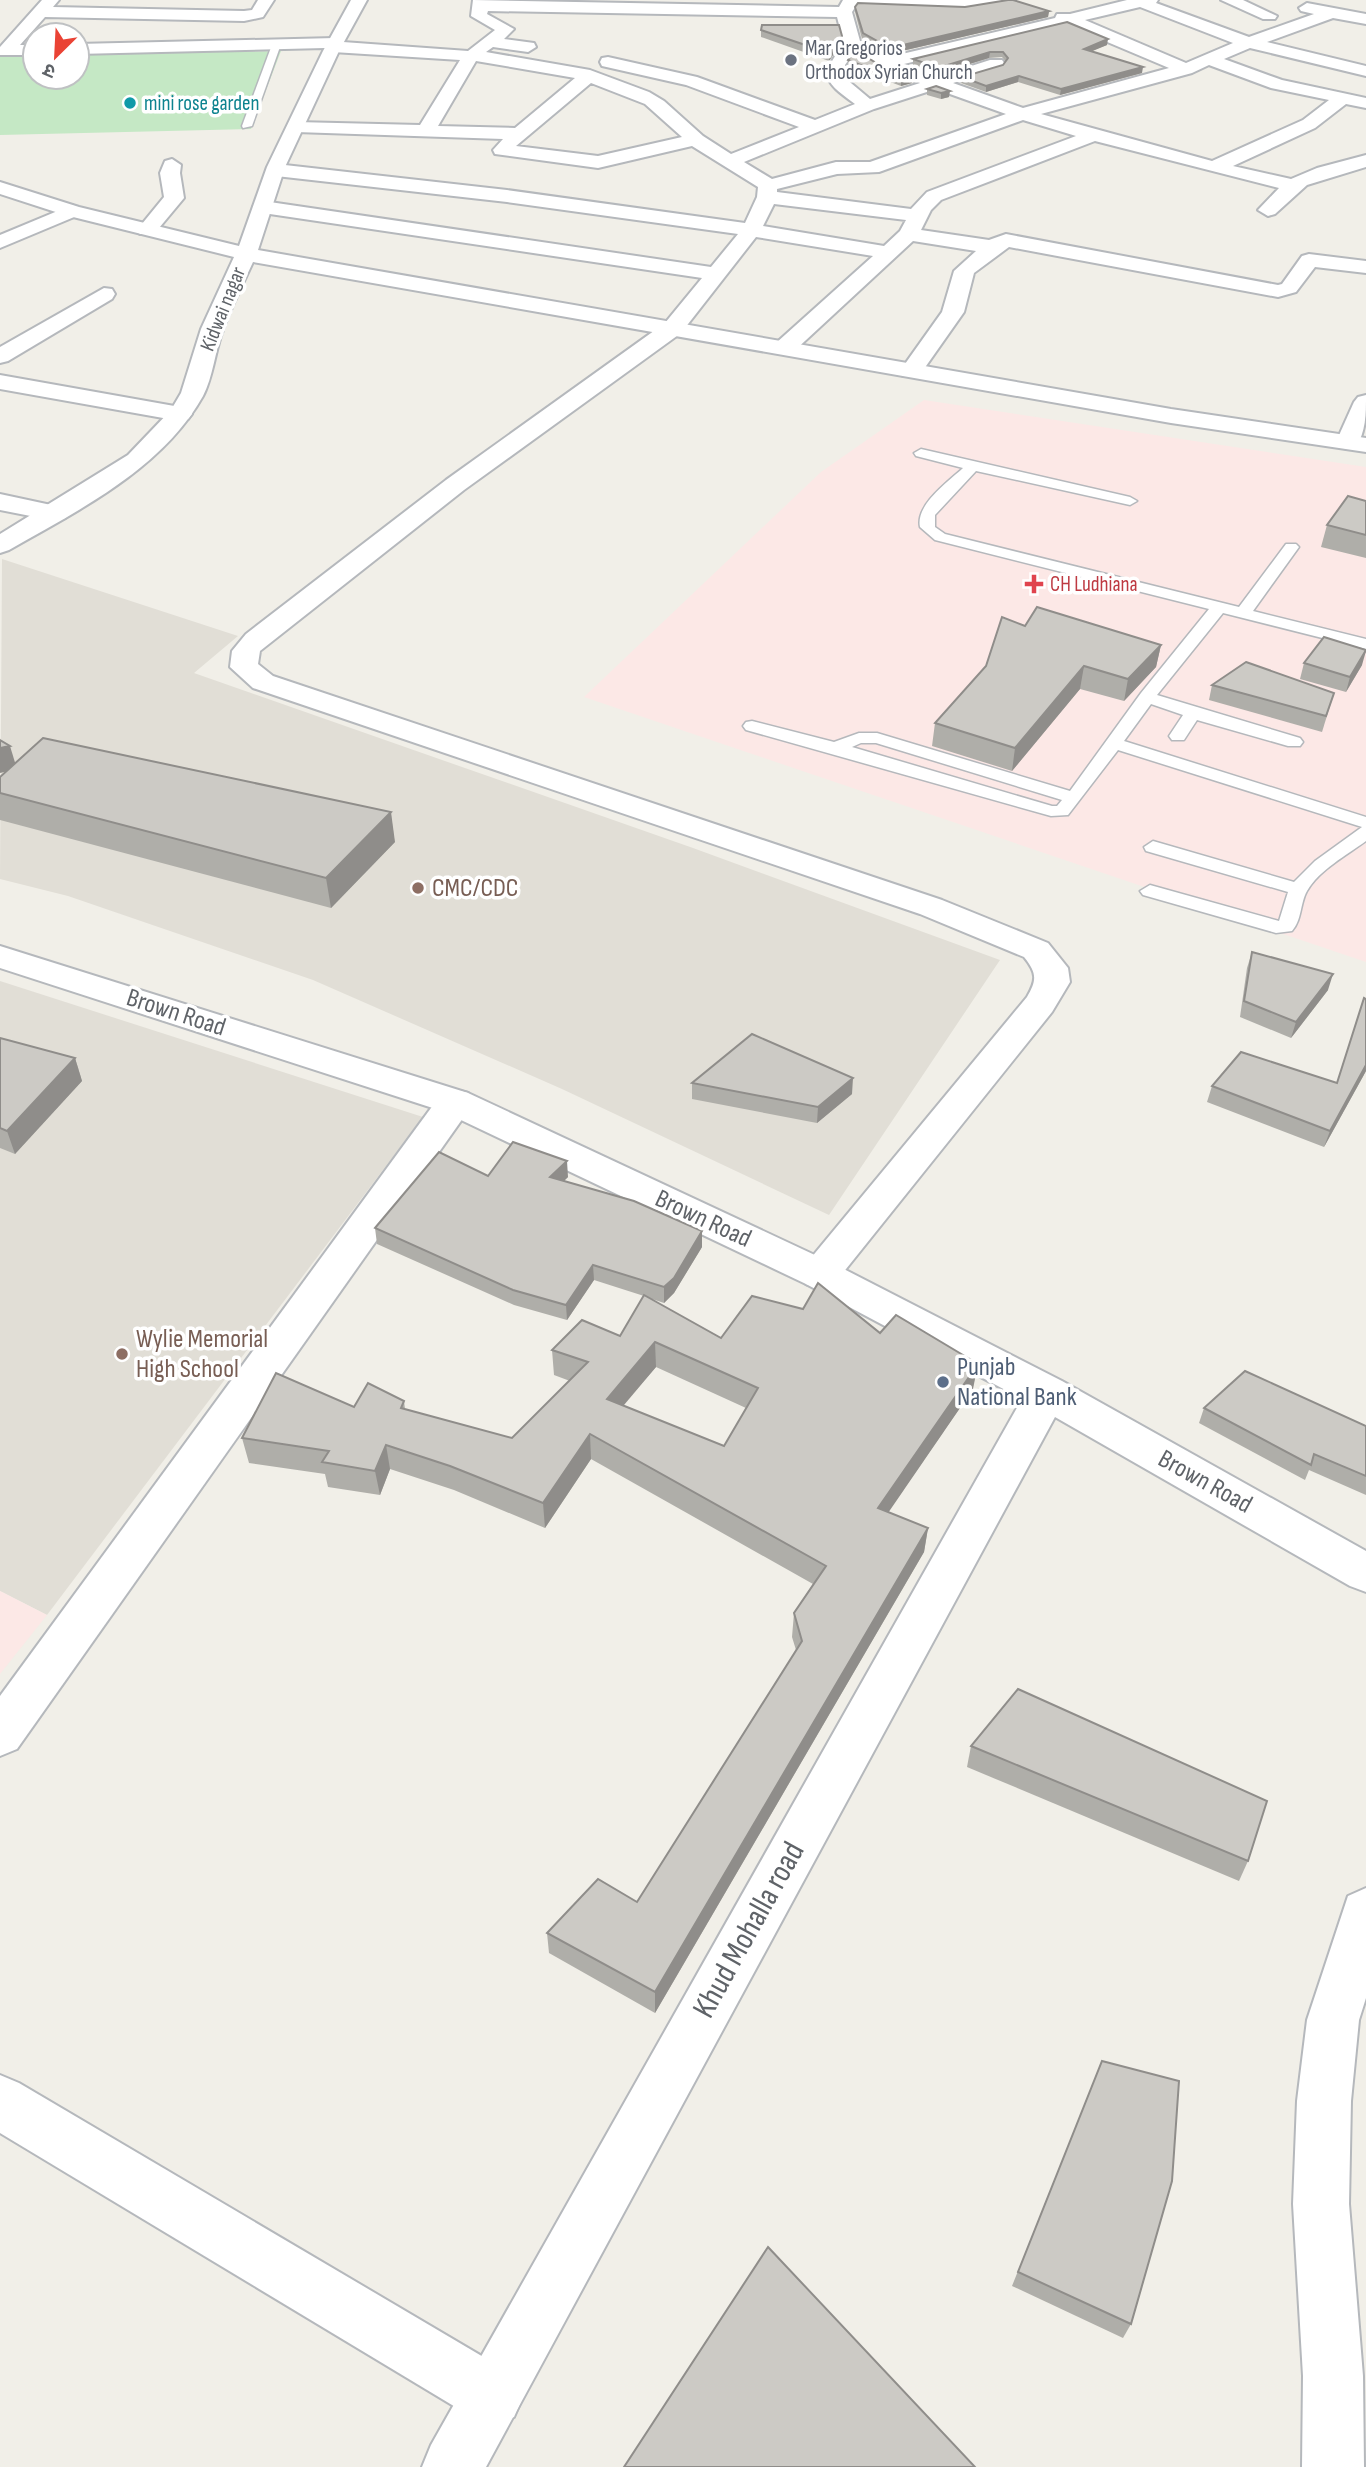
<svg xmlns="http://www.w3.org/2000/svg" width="1366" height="2467" viewBox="0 0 1366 2467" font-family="'Sofia Sans Condensed','Noto Sans Devanagari',sans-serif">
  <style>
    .education { fill: #e1ded6 }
    .medical { fill: #fce8e6 }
    .green { fill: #c5e8c5 }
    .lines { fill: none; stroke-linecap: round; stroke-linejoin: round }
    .service-casing { stroke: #b5b8bc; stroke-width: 3 }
    .minor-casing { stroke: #b5b8bc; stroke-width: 4 }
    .tertiary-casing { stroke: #b5b8bc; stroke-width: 4 }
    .service { fill: #fff; fill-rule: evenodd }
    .minor { fill: #fff; fill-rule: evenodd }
    .tertiary { fill: #fff; fill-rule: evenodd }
    .wall { fill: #afaea9; fill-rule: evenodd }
    .shaded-wall { fill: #8f8d8a }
    .building { fill: #cccac5; stroke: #8f8d8a; stroke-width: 2; fill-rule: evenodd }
    .worship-dot { fill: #6b7280; stroke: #fff; stroke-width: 2.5 }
    .culture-dot { fill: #0f9aa8; stroke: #fff; stroke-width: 2.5 }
    .health-dot { fill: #e0444e; stroke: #fff; stroke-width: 2.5 }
    .education-dot { fill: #8d6e63; stroke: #fff; stroke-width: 2.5 }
    .service-dot { fill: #5c6f8a; stroke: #fff; stroke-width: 2.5 }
    .labels { text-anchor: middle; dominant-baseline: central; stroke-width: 7; stroke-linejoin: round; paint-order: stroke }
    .far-worship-label { font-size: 21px; fill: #5b616d; stroke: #fff; text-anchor: start }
    .far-culture-label { font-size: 21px; fill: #0d838f; stroke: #fff; text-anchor: start }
    .far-street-label { font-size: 21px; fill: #5f6368; stroke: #fff }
    .far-health-label { font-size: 21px; fill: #be3a42; stroke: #fff; text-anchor: start }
    .education-label { font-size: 26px; fill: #785e54; stroke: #fff; text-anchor: start }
    .street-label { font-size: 26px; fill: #5f6368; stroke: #fff }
    .service-label { font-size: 26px; fill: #4e5e75; stroke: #fff; text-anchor: start }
    .near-street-label { font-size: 32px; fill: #5f6368; stroke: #fff }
  </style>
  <rect width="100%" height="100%" fill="#f1efe8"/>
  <g class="education">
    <polygon points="2,559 238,636 194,673 693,848 1000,960 829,1215 562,1089 313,980 68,896 0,879"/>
    <polygon points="0,981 423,1117 47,1615 0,1591"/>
  </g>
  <g class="medical">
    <polygon points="924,400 1366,467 1366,962 584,697 821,472"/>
    <polygon points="0,1591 47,1615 0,1674"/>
  </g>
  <polygon class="green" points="281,51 251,129 0,135 0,55 35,54 35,77 77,77 77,54"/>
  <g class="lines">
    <defs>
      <g id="service">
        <polygon points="273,42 281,44 252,126 243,128 242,126"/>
        <path d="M921,449L1130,497L1137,501L1130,505L976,471L935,515V527L945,534L1239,607L1286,544H1296L1299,547L1253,611L1366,639V649L1223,613L1157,695L1300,738L1303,742L1300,746H1288L1197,720L1184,740H1172L1169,736L1183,715L1151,704L1124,741L1366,817V841C1347,855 1319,870 1307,891C1300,903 1302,920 1292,931L1276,933L1143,895L1140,891L1150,885L1279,921L1288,892L1146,851L1144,847L1153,841L1294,882L1315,861L1362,827L1118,750L1068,815L1051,816L746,730L743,726L746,722L752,721L834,742L859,733H877L1070,791L1141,693L1209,609L935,540L920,527C915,505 949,481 963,468L916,456L914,453ZM861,743H876L1062,800L1057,806H1052L852,747Z"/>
      </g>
      <g id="minor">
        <polygon points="42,0 59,0 53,7 244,11 252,10 258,0 274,0 263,17 244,21 45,17 20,45 35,45 35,55 0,55 0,47"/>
        <path d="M473,0L839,7L843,0H1015C998,17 884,7 856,6L852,12L860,41L889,57L1055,18L1057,14H1070L1127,0H1158L1156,3L1249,37L1314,14L1301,11L1299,8L1307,3L1366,14V24L1333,18L1267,42L1366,66V76L1250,48L1224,59L1282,80L1366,98V108L1346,104L1315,128L1233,166L1291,179L1317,168L1366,155V167L1307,185L1275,214L1268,216L1258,210L1279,188L1095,141L941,200L931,210L921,230L989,240L1006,234L1278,285L1282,284L1302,256L1309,254L1366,261V273L1315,267L1296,292L1278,297L1009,247L974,273L964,312L919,376H903L900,371L942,312L954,271L976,251L913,241L792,353H776L773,348L776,343L873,256L756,237L681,333L464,490L260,651L258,664L273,676L942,900L1048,943L1068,968L1070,982L1052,1012L834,1284L820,1289L806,1284L800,1274L806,1264L1027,997C1037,980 1037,973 1024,957L920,914L253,688L230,667L232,651L246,634L446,480L665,323L702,278L263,213L253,207L256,203L263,201L711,267L738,234L507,202L276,176L267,170L269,166L276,164L507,190L745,223L757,197L758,187L692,146L598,168L495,154L493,150L503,139L296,132L287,127L296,122L420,125L460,60L333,52L325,48L77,54V44L335,38L343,42L468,51L495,30L471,16ZM1140,7L1233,43L1186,63L1085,20ZM488,11L837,17L844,44C819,76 823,81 855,104L815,120L697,77L608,57L602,58L600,62L602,66L686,85L799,127L731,154L703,136L664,101L649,92L590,70L486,52L493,47L528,52L536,47L534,43L504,39L514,29L487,14ZM1067,25L1169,68L1023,108L953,83L1002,68L1005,64L1002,60H990L937,77L904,64ZM854,52L879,67L920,83L870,99L845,78V65ZM476,61L575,78L515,128L438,126ZM1209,65L1271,88L1329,100L1303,120L1212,161L1041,114L1192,73ZM591,83L645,104L682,137L598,156L516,146ZM936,89L1006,114L870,162H836L772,179L744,162L874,109ZM1023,120L1076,136L927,192L911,209L777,192V189L837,174L879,172ZM774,204L906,220L900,231L884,246L763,226Z"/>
        <polygon points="1221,0 1243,0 1277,16 1275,19 1263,19"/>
        <polygon points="172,159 181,165 180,173 184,198 154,234 140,234 137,230 164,197 160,173 165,161"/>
        <polygon points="72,205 82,211 79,215 0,248 0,235"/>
        <polygon points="104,288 112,289 115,294 112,299 8,361 0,363 0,347"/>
        <polygon points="0,375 180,407 188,409 192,414 188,419 180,421 0,389"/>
        <path d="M1366,395C1366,414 1366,431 1356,447L1348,449L1340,447L1336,442L1354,402L1358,397Z"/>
        <polygon points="0,494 65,508 69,513 65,518 56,521 0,510"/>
        <polygon points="455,1090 468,1093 473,1102 468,1111 17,1749 0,1756 0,1696 442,1093"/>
        <polygon points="1366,1888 1366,1998 1359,2020 1351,2101 1349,2204 1363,2376 1364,2467 1302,2467 1303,2376 1293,2204 1297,2101 1307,2020 1348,1896"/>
        <polygon points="0,2075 19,2083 514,2375 523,2396 514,2417 493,2426 472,2417 0,2133"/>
      </g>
      <g id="tertiary">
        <path d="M351,0H367L339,51L285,167L258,250L1171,409L1366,438V452L1171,423L253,262C243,284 231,307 223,330C215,351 213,377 203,396C162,469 79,510 9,550L0,553V534L128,455L171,410L181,393L201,329L234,257L65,215L0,194V182L79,207L239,246L267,167L323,51Z"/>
        <polygon points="0,946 468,1093 834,1264 1062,1381 1366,1551 1366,1592 1350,1586 1055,1417 486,2467 422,2467 431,2445 1022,1399 806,1284 442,1111 0,968"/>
      </g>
    </defs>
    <use href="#service" class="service-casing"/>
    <use href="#minor" class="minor-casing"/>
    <use href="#tertiary" class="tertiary-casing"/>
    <use href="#service" class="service"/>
    <use href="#minor" class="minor"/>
    <use href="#tertiary" class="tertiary"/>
  </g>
  <g class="wall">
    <polygon points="855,7 1049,11 1048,17 889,54 862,39 855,12"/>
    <polygon points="1067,22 1107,45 1091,51 1142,73 1060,95 1018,82 986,92 961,83 962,77 1003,65 1006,62 1002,57 989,58 937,74 913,65 913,59"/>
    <polygon points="761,30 841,43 829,61 761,37"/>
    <polygon points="848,60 912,83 901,86 848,66"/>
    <polygon points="936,86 949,97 941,99 927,95 927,89"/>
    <polygon points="1366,501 1366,558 1321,547 1327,525"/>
    <polygon points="1025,626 1161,645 1156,667 1124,701 1080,689 1012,771 932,746 935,723"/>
    <polygon points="1304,663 1362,665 1346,692 1300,679"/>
    <polygon points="1212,685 1334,693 1322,732 1209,700"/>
    <polygon points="15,763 395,842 331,908 0,820 0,777"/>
    <polygon points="1252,952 1328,990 1291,1038 1240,1017 1247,968"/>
    <polygon points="0,1038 75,1058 82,1081 15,1154 0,1148"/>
    <polygon points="1366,1071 1324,1147 1207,1102 1212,1086 1337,1083"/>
    <polygon points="692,1083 852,1094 817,1123 692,1099"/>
    <path d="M488,1176L568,1177L564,1181L702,1231V1247L674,1293L664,1303L649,1298L721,1338L880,1333L973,1389L888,1512L928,1528L924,1552L655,2013L549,1953L547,1933L637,1902L796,1650L792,1637L794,1613L813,1584L591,1459L545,1528L454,1490L390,1469L380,1495L328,1487L325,1474L249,1463L242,1438L354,1407L404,1401L405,1409L512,1438L570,1381L554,1375L552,1350L620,1336L644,1296L594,1280L567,1320L514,1305L377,1244L375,1228ZM656,1367L746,1408L724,1446L623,1405Z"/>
    <polygon points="1204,1408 1366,1426 1366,1495 1309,1470 1305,1480 1199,1423"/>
    <polygon points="971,1746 1248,1861 1239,1881 967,1767"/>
    <polygon points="1102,2061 1131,2324 1123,2338 1012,2286"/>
  </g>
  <g class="shaded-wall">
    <polygon points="1049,11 1048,17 889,54 890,48"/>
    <polygon points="842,36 841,43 829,61 829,53"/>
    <polygon points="1108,39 1107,45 1083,55 1084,49"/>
    <polygon points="990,52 989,58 937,74 938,68"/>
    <polygon points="1143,67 1142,73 1060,95 1061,89"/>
    <polygon points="1019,76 1018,82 986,92 986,86"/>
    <polygon points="913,77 912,83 901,86 901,81"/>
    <polygon points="950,91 949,97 941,99 941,93"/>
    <polygon points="1161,645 1156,667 1124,701 1128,679"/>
    <polygon points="1366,651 1362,665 1346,692 1350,677"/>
    <polygon points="1084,666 1080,689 1012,771 1015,748"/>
    <polygon points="10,746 17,769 0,773 0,748"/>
    <polygon points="391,812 395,842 331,908 326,878"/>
    <polygon points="1333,974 1328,990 1291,1038 1296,1022"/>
    <polygon points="75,1058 82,1081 15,1154 7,1131"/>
    <polygon points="1366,1065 1366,1071 1324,1147 1330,1131"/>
    <polygon points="853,1078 852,1094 817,1123 818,1107"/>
    <polygon points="567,1161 568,1177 551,1193 550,1177"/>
    <polygon points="702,1231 702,1247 674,1293 664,1303 664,1287"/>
    <polygon points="593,1265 594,1280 567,1320 566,1305"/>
    <polygon points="655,1342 656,1367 608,1424 607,1399"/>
    <polygon points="978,1364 973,1389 875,1532 878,1508"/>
    <polygon points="590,1434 591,1459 545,1528 543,1503"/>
    <polygon points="386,1445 390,1469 380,1495 375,1471"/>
    <polygon points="928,1528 924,1552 655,2013 655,1992"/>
  </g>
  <g class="building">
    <polygon points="1008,0 1013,0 1049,11 890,48 863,33 855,7 858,3 965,7"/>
    <polygon points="1067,22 1108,39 1084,49 1143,67 1061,89 1019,76 986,86 962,77 1003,65 1008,58 1003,52 990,52 938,68 913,59"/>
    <polygon points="762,25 839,25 842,36 829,53 761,30"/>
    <polygon points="855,50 878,64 913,77 901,81 848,60"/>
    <polygon points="936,86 950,91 941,93 927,89"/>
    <polygon points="1348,496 1366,501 1366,535 1327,525"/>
    <polygon points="1037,607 1161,645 1128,679 1084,666 1015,748 935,723 986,666 1002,617 1025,626"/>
    <polygon points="1324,637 1366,650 1350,677 1304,663"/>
    <polygon points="1246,662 1334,693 1326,716 1212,685"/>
    <polygon points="43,738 391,812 326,878 0,793 0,777"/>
    <polygon points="0,740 10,746 0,748"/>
    <polygon points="1252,952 1333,974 1296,1022 1244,1001"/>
    <polygon points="1364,998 1366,999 1366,1065 1330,1131 1212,1086 1241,1052 1337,1083"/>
    <polygon points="752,1034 853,1078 818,1107 692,1083"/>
    <polygon points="0,1038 75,1058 7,1131 0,1128"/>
    <polygon points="513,1142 567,1161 550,1177 634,1201 702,1231 674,1278 664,1287 593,1265 566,1305 513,1290 375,1228 439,1152 488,1176"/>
    <path d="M818,1283L880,1333L896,1315L978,1364L878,1508L928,1528L655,1992L547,1933L598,1879L637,1902L802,1641L794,1613L826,1566L590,1434L543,1503L450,1466L386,1445L375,1471L322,1462L329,1451L242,1438L276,1373L354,1407L368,1383L404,1401L401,1408L512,1438L588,1362L552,1350L582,1320L620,1336L644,1295L721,1338L752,1296L803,1309ZM655,1342L758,1388L724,1446L607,1399Z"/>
    <polygon points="1245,1371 1366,1426 1366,1476 1314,1454 1311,1465 1204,1408"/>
    <polygon points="1018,1689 1267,1801 1248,1861 971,1746"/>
    <polygon points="1102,2061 1179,2081 1172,2181 1131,2324 1018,2272"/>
    <polygon points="768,2247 975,2467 624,2467"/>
  </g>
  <circle class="worship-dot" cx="791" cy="60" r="7"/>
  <circle class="culture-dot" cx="130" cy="103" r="7"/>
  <path class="health-dot" d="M1030.5 573.5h7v7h7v7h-7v7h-7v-7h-7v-7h7z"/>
  <g class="education-dot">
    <circle cx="418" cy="888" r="7"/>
    <circle cx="122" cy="1354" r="7"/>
  </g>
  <circle class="service-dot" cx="943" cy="1382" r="7"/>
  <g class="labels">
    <g class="far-worship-label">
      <text x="805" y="48">Mar Gregorios<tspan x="805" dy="24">Orthodox Syrian Church</tspan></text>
    </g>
    <g class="far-culture-label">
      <text x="144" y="103">mini rose garden</text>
    </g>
    <g class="far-street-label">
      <text transform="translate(223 309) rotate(-68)">Kidwai nagar</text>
    </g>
    <g class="far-health-label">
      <text x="1050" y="584">CH Ludhiana</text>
    </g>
    <g class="education-label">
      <text x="432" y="888">CMC/CDC</text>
      <text x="136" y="1339">Wylie Memorial<tspan x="136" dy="30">High School</tspan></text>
    </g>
    <g class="street-label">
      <text transform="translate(176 1013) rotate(18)">Brown Road</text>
      <text transform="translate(703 1219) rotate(25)">Brown Road</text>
      <text transform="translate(1205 1482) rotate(29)">Brown Road</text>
    </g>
    <g class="service-label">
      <text x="957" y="1367">Punjab<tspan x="957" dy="30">National Bank</tspan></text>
    </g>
    <g class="near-street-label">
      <text transform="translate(749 1930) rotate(-61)">Khud Mohalla road</text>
    </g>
  </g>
  <g transform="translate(56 56) rotate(204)"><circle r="33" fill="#ffffff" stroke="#bfc1c3" stroke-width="2"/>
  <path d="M0-5L12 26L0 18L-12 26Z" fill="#ea4335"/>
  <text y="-10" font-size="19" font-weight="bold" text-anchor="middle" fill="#5f6368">उ</text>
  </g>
</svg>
